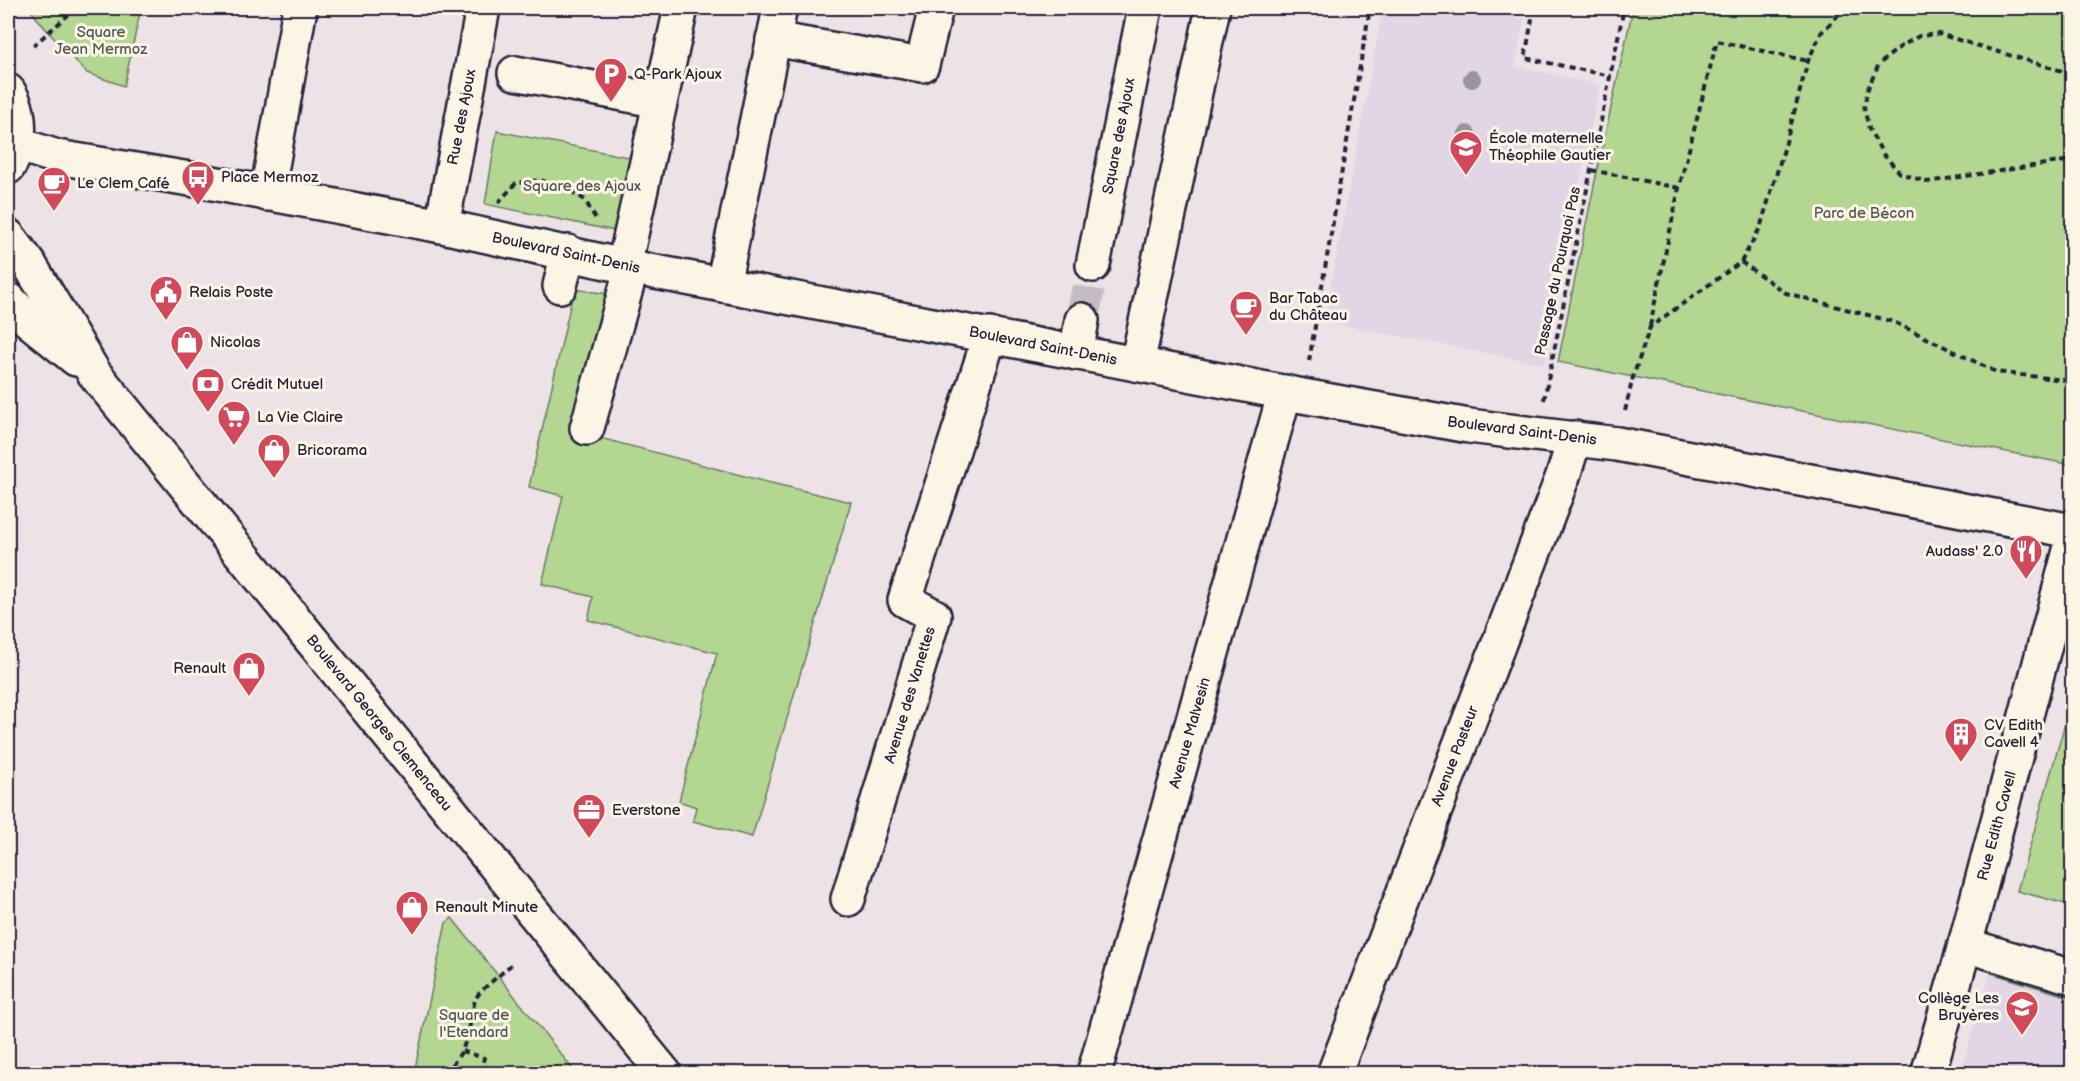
<svg xmlns="http://www.w3.org/2000/svg" width="2080" height="1081" viewBox="0 0 2080 1081" font-family="'Balsamiq Sans',sans-serif">
  <style>
    .built { fill: #e2d5e5 }
    .green { fill: #b3d691; stroke: #6a7c66; stroke-width: 1.5 }
    .lines { fill: none; stroke-linecap: round; stroke-linejoin: round }
    .minor-tunnel { stroke: #c4bcc3; stroke-width: 33; stroke-dasharray: 33 16; stroke-linecap: butt }
    .minor-casing { stroke: #22223b; stroke-width: 38 }
    .major-casing { stroke: #22223b; stroke-width: 38 }
    .path { stroke: #22223b; stroke-width: 4; stroke-dasharray: 6 4.5; stroke-linecap: butt }
    .minor { stroke: #fcf5e5; stroke-width: 33 }
    .major { stroke: #fcf5e5; stroke-width: 33 }
    .tree { fill: #969696 }
    .labels { text-anchor: middle; dominant-baseline: central; stroke-width: 6; stroke-linejoin: round; paint-order: stroke }
    .park-label { font-size: 15px; fill: #4e5855; stroke: #fcf5e5 }
    .poi-label { font-size: 15px; fill: #22223b; stroke: #fcf5e5; text-anchor: start }
    .street-label { font-size: 15px; fill: #22223b; stroke: #fcf5e5 }
  </style>
  <rect width="100%" height="100%" fill="#ede2e5"/>
  <filter id="ink" filterUnits="userSpaceOnUse"><feTurbulence type="fractalNoise" baseFrequency=".0167" numOctaves="2"/><feDisplacementMap in="SourceGraphic" scale="12" xChannelSelector="R" yChannelSelector="G"/><feConvolveMatrix kernelMatrix="1 2 1 2 8 2 1 2 1" color-interpolation-filters="sRGB"/></filter>
  <g filter="url(#ink)">
    <g class="built">
      <polygon points="1383,8 1465,8 1524,19 1515,66 1600,85 1567,241 1545,364 1324,322"/>
      <polygon points="1991,973 2072,998 2072,1073 1960,1073"/>
    </g>
    <g class="green">
      <polygon points="33,8 141,8 124,86 87,73 49,33 32,12"/>
      <polygon points="1633,8 2072,8 2072,465 1558,362 1597,171"/>
      <polygon points="497,131 633,158 615,231 485,204"/>
      <polygon points="574,289 608,294 600,438 767,482 851,502 752,837 693,821 696,807 679,801 717,653 588,620 593,597 542,584 563,496 529,487"/>
      <polygon points="2072,699 2072,881 2066,904 2017,891"/>
      <polygon points="452,918 576,1073 414,1073 446,923"/>
      <polygon points="1994,962 2072,986 2072,998 1991,973"/>
    </g>
    <g class="lines">
      <polyline class="minor-tunnel" points="1082,320 1093,265"/>
      <defs>
        <g id="minor">
          <polyline points="773,39 922,65 936,8"/>
          <polyline points="515,73 660,101"/>
          <polyline points="267,194 300,8"/>
          <polyline points="442,226 483,8"/>
          <polyline points="1093,265 1145,8"/>
          <polyline points="624,266 681,8"/>
          <polyline points="723,285 780,8"/>
          <polyline points="560,286 568,252"/>
          <polyline points="1076,353 1082,320"/>
          <polyline points="1137,364 1213,8"/>
          <polyline points="587,428 632,267"/>
          <polyline points="848,899 934,616 905,600 990,335"/>
          <polyline points="1965,945 2072,977"/>
          <polyline points="1094,1074 1285,392"/>
          <polyline points="1334,1074 1563,476 1575,438"/>
          <polyline points="1928,1074 1965,945 2072,543"/>
        </g>
        <g id="major">
          <path d="M8,91C22,111 22,146 8,167"/>
          <polyline points="17,144 57,157 202,181 442,226 624,266 1303,396 1469,426 1617,444 2072,531"/>
          <polyline points="8,236 28,262 94,373 665,1074"/>
          <polyline points="8,299 29,321 76,359"/>
        </g>
      </defs>
      <use href="#minor" class="minor-casing"/>
      <use href="#major" class="major-casing"/>
      <g class="path">
        <polyline points="1534,8 1525,58 1611,76"/>
        <polyline points="2042,8 2072,16"/>
        <polyline points="33,46 76,8"/>
        <polyline points="2072,74 1939,34 1919,36 1900,47 1879,64 1868,88 1864,108 1869,129 1883,154 1900,173 1927,182 2072,160"/>
        <polyline points="1591,170 1679,188"/>
        <polyline points="498,203 516,183 540,180 566,188 585,200 597,221"/>
        <polyline points="1741,262 1786,293 1894,322 1996,372 2072,381"/>
        <polyline points="1650,326 1679,188 1717,41 1808,61"/>
        <polyline points="1309,361 1370,8"/>
        <polyline points="1544,400 1624,8"/>
        <polyline points="1625,411 1633,377 1650,327 1741,262 1760,228 1785,146 1808,61 1821,33 1845,8"/>
        <polyline points="462,1051 484,1058 482,1066"/>
        <polyline points="446,1074 462,1051 468,1034 475,999 481,991 512,964"/>
        <polyline points="480,1074 482,1066 508,1074"/>
      </g>
      <use href="#minor" class="minor"/>
      <use href="#major" class="major"/>
    </g>
    <g class="tree">
      <circle cx="1472" cy="79" r="9"/>
      <circle cx="1467" cy="134" r="9"/>
    </g>
  </g>
  <defs>
    <symbol id="parking-pin" viewBox="-11 -11 22 30"><path d="M0 17L-7.5 6A9.5 9.5 0 1 1 7.5 6Z" fill="#d1495b" stroke="#fcf5e5"/><path d="M-3.5-5.5H1a3.5 3.5 0 0 1 0 7H-1V5.5H-3.5ZM-1-3.4V-.6H.8a1.4 1.4 0 0 0 0-2.8Z" fill="#fff"/></symbol>
    <symbol id="school-pin" viewBox="-11 -11 22 30"><path d="M0 17L-7.5 6A9.5 9.5 0 1 1 7.5 6Z" fill="#d1495b" stroke="#fcf5e5"/><path d="M0-5L7-2L0 1L-7-2ZM-4 1L0 2.5L4 1V4Q0 6-4 4Z" fill="#fff"/></symbol>
    <symbol id="bus-pin" viewBox="-11 -11 22 30"><path d="M0 17L-7.5 6A9.5 9.5 0 1 1 7.5 6Z" fill="#d1495b" stroke="#fcf5e5"/><path d="M-5-6H5V4H4V6H2V4H-2V6H-4V4H-5ZM-3.5-4V0h7V-4ZM-3.5 1.2v1.5H-2V1.2ZM2 1.2v1.5H3.5V1.2Z" fill="#fff"/></symbol>
    <symbol id="cafe-pin" viewBox="-11 -11 22 30"><path d="M0 17L-7.5 6A9.5 9.5 0 1 1 7.5 6Z" fill="#d1495b" stroke="#fcf5e5"/><path d="M-5.5-4.5H6V0H3Q3 3.5 0 3.5H-2.5Q-5.5 3.5-5.5 0ZM3-3.2v2h1.7v-2ZM-6 4.5H4V6H-6Z" fill="#fff"/></symbol>
    <symbol id="civic-pin" viewBox="-11 -11 22 30"><path d="M0 17L-7.5 6A9.5 9.5 0 1 1 7.5 6Z" fill="#d1495b" stroke="#fcf5e5"/><path d="M-.6-6.5H3V-4.5H.6V-3L4-1V1h2V6H-6V1h2V-1L-.6-3ZM-1.2 2.5V6h2.4V2.5Z" fill="#fff"/></symbol>
    <symbol id="shop-pin" viewBox="-11 -11 22 30"><path d="M0 17L-7.5 6A9.5 9.5 0 1 1 7.5 6Z" fill="#d1495b" stroke="#fcf5e5"/><path d="M-5-2.5h2.3a2.7 3.5 0 0 1 5.4 0H5L5.5 6h-11ZM-1.5-2.5h3a1.5 2.3 0 0 0-3 0Z" fill="#fff"/></symbol>
    <symbol id="bank-pin" viewBox="-11 -11 22 30"><path d="M0 17L-7.5 6A9.5 9.5 0 1 1 7.5 6Z" fill="#d1495b" stroke="#fcf5e5"/><path d="M-6-4H6V4H-6ZM0-2.3a2.3 2.3 0 1 0 0 4.6a2.3 2.3 0 1 0 0-4.6Z" fill="#fff"/></symbol>
    <symbol id="supermarket-pin" viewBox="-11 -11 22 30"><path d="M0 17L-7.5 6A9.5 9.5 0 1 1 7.5 6Z" fill="#d1495b" stroke="#fcf5e5"/><path d="M-6-5.5h2.5l.6 2H6L4.5 2H-2.5L-4.4-4H-6ZM-1.5 3.2a1.3 1.3 0 1 0 .1 0ZM3 3.2a1.3 1.3 0 1 0 .1 0Z" fill="#fff"/></symbol>
    <symbol id="restaurant-pin" viewBox="-11 -11 22 30"><path d="M0 17L-7.5 6A9.5 9.5 0 1 1 7.5 6Z" fill="#d1495b" stroke="#fcf5e5"/><path d="M-5-6h1v4h1v-4h1v4h1v-4h1v5L-1.5 .5V6h-2V.5L-5-1ZM5-6V6H3V1.5H1.5Q1.5-4 5-6Z" fill="#fff"/></symbol>
    <symbol id="building-pin" viewBox="-11 -11 22 30"><path d="M0 17L-7.5 6A9.5 9.5 0 1 1 7.5 6Z" fill="#d1495b" stroke="#fcf5e5"/><path d="M-4-6H4V6H1V3H-1V6H-4ZM-2.5-4.3h1.7v1.8h-1.7ZM.8-4.3h1.7v1.8H.8ZM-2.5-1h1.7V.8h-1.7ZM.8-1h1.7V.8H.8Z" fill="#fff"/></symbol>
    <symbol id="office-pin" viewBox="-11 -11 22 30"><path d="M0 17L-7.5 6A9.5 9.5 0 1 1 7.5 6Z" fill="#d1495b" stroke="#fcf5e5"/><path d="M-6-3h4V-5.5h4V-3h4V5H-6ZM-1-4.5V-3h2v-1.5ZM-6 0V1H6V0Z" fill="#fff"/></symbol>
  </defs>
  <g fill-rule="evenodd">
    <use href="#parking-pin" x="592" y="55" width="38" height="52"/>
    <use href="#school-pin" x="1447" y="128" width="38" height="52"/>
    <use href="#bus-pin" x="179" y="158" width="38" height="52"/>
    <use href="#cafe-pin" x="35" y="164" width="38" height="52"/>
    <use href="#civic-pin" x="147" y="273" width="38" height="52"/>
    <use href="#cafe-pin" x="1227" y="288" width="38" height="52"/>
    <use href="#shop-pin" x="168" y="323" width="38" height="52"/>
    <use href="#bank-pin" x="189" y="365" width="38" height="52"/>
    <use href="#supermarket-pin" x="215" y="398" width="38" height="52"/>
    <use href="#shop-pin" x="255" y="431" width="38" height="52"/>
    <use href="#restaurant-pin" x="2007" y="532" width="38" height="52"/>
    <use href="#shop-pin" x="230" y="649" width="38" height="52"/>
    <use href="#building-pin" x="1942" y="715" width="38" height="52"/>
    <use href="#office-pin" x="570" y="791" width="38" height="52"/>
    <use href="#shop-pin" x="393" y="888" width="38" height="52"/>
    <use href="#school-pin" x="2003" y="988" width="38" height="52"/>
  </g>
  <g class="labels">
    <g class="park-label">
      <text x="101" y="32">Square<tspan x="101" dy="17">Jean Mermoz</tspan></text>
      <text x="582" y="186">Square des Ajoux</text>
      <text x="1864" y="213">Parc de Bécon</text>
      <text x="474" y="1015">Square de<tspan x="474" dy="17">l'Etendard</tspan></text>
    </g>
    <g class="poi-label">
      <text x="634" y="74">Q-Park Ajoux</text>
      <text x="1489" y="138">École maternelle<tspan x="1489" dy="17">Théophile Gautier</tspan></text>
      <text x="221" y="177">Place Mermoz</text>
      <text x="77" y="183">Le Clem Café</text>
      <text x="189" y="292">Relais Poste</text>
      <text x="1269" y="298">Bar Tabac<tspan x="1269" dy="17">du Château</tspan></text>
      <text x="210" y="342">Nicolas</text>
      <text x="231" y="384">Crédit Mutuel</text>
      <text x="257" y="417">La Vie Claire</text>
      <text x="297" y="450">Bricorama</text>
      <text x="2003" y="551" text-anchor="end">Audass' 2.0</text>
      <text x="226" y="668" text-anchor="end">Renault</text>
      <text x="1984" y="725">CV Edith<tspan x="1984" dy="17">Cavell 4</tspan></text>
      <text x="612" y="810">Everstone</text>
      <text x="435" y="907">Renault Minute</text>
      <text x="1999" y="998" text-anchor="end">Collège Les<tspan x="1999" dy="17">Bruyères</tspan></text>
    </g>
    <g class="street-label">
      <text transform="translate(462 117) rotate(-79)">Rue des Ajoux</text>
      <text transform="translate(1119 136) rotate(-79)">Square des Ajoux</text>
      <text transform="translate(566 253) rotate(12)">Boulevard Saint-Denis</text>
      <text transform="translate(1558 271) rotate(-78)">Passage du Pourquoi Pas</text>
      <text transform="translate(1043 346) rotate(11)">Boulevard Saint-Denis</text>
      <text transform="translate(1522 431) rotate(7)">Boulevard Saint-Denis</text>
      <text transform="translate(910 695) rotate(-73)">Avenue des Vanettes</text>
      <text transform="translate(379 723) rotate(51)">Boulevard Georges Clemenceau</text>
      <text transform="translate(1190 733) rotate(-74)">Avenue Malvesin</text>
      <text transform="translate(1455 756) rotate(-69)">Avenue Pasteur</text>
      <text transform="translate(1997 826) rotate(-75)">Rue Edith Cavell</text>
    </g>
  </g>
  <rect width="2080" height="1081" fill="none" stroke="#fcf5e5" stroke-width="30"/>
  <rect x="15" y="15" width="2050" height="1051" fill="none" stroke="#22223b" stroke-width="2" filter="url(#ink)"/>
</svg>
